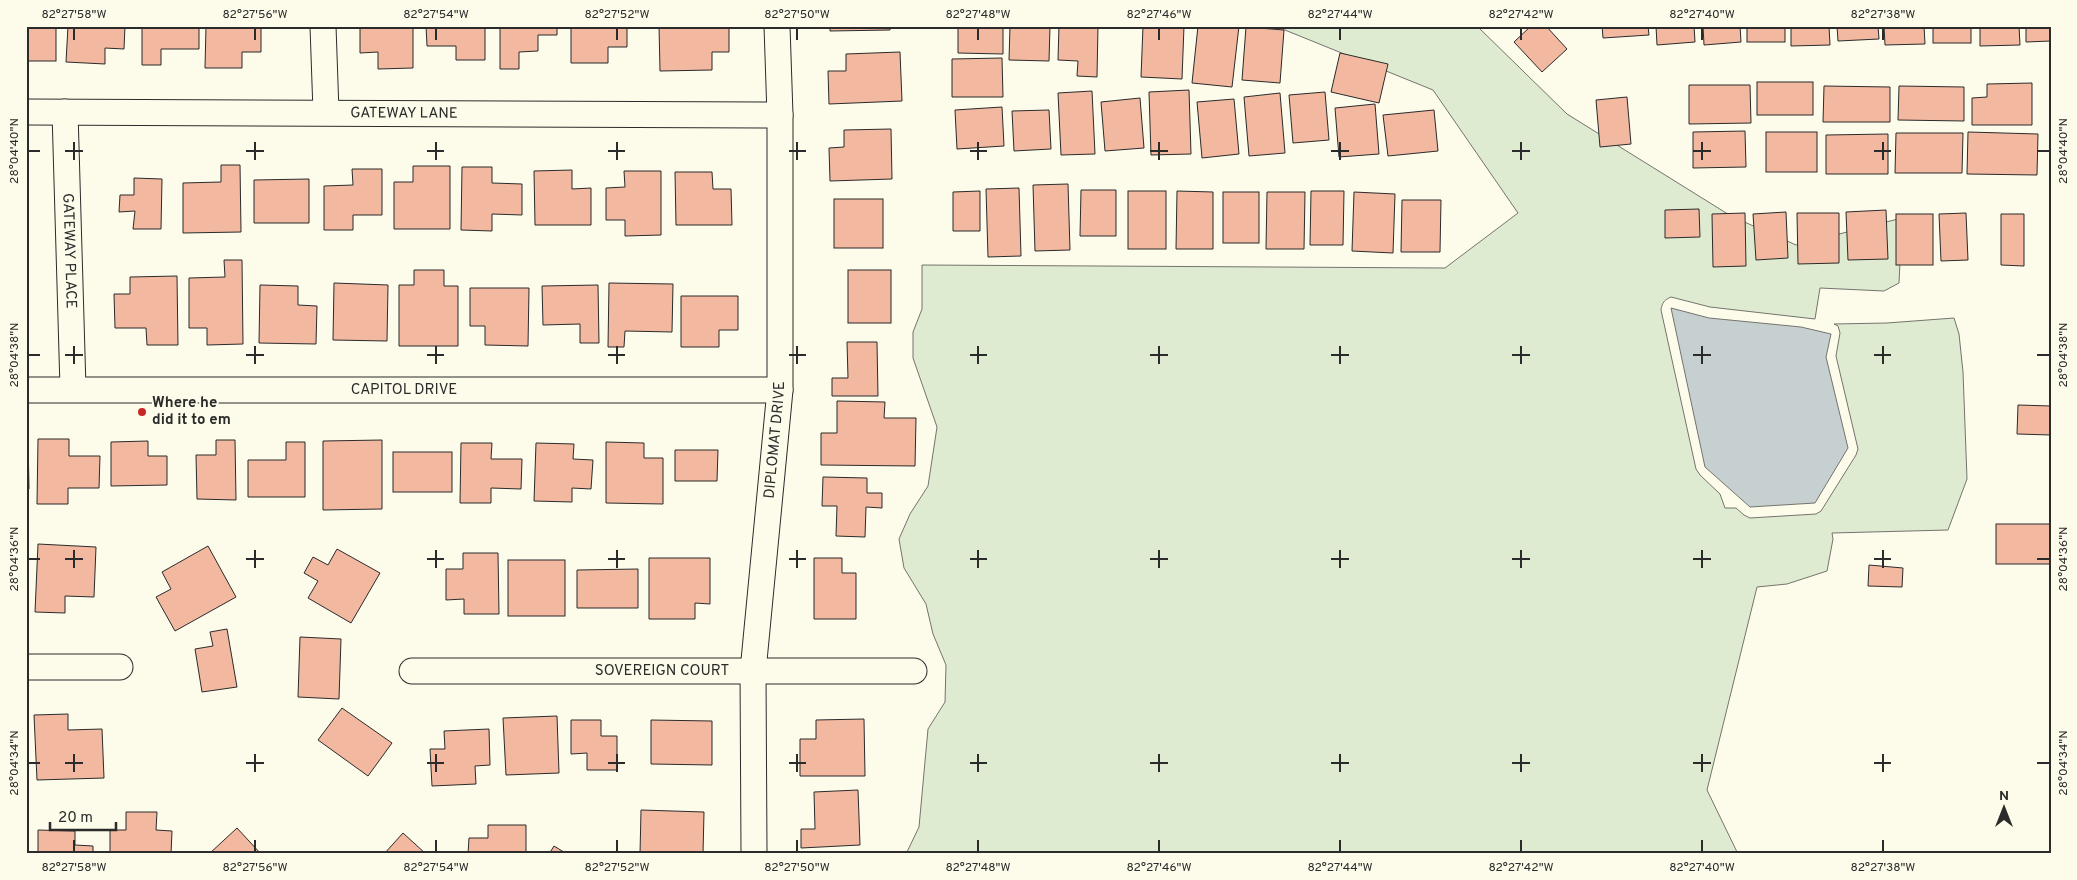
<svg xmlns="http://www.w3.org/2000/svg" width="2077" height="880" viewBox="0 0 2077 880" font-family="Overpass,sans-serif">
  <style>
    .green { fill: #deebd1; stroke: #74746e }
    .water { fill: #c7d0d0; stroke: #74746e }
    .building { fill: #f2b8a0; stroke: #2b2b2b }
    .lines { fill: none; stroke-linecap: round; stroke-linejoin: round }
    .minor-casing { stroke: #2b2b2b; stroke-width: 27 }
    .minor { stroke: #fdfbea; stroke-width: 25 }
    .ticks { fill: none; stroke: #2b2b2b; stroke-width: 2 }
    .poi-dot { fill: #c62828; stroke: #fdfbea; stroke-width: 2 }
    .labels { text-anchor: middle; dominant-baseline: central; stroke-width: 4; stroke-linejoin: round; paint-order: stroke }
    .street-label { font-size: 15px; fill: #2b2b2b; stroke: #fdfbea }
    .poi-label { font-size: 15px; font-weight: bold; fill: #2b2b2b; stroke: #fdfbea; text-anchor: start }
    .neatline { fill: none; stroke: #2b2b2b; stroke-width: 2 }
    .ticks-label { font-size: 12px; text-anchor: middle; fill: #2b2b2b }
  </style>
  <rect width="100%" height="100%" fill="#fdfbea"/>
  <path class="green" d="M1275,26H1477L1567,114L1731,216L1796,245L1902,218L1899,283L1884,291L1820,288L1815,319L1710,307L1671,297C1664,300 1662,303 1661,310L1696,469L1700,475L1720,494L1725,508H1736L1744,515L1750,518L1816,514L1821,511L1856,455L1858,449L1836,356L1840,333L1838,326L1834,324L1887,323L1954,318L1959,334L1963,372L1967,479L1948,530L1832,533L1833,539L1827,571L1787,584L1757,587L1707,790L1738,854H906L919,827L928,729L945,702L946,665L933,634L926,604L904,568L899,539L910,514L928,486L937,427L913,358V332L922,309V265L1445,268L1518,213L1433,90Z"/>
  <polygon class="water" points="1671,308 1709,318 1801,327 1831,334 1826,357 1848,448 1815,503 1750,507 1705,467"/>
  <g class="building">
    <rect x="26" y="26" width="30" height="35"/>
    <polygon points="68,26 125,26 124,49 105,48 105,64 66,62"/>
    <polygon points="142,26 199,26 199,49 161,49 161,65 142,65"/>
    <polygon points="206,26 261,26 261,52 242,52 242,68 205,68"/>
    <polygon points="360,26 413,26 413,68 378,69 378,52 360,53"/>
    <polygon points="426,26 485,26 485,60 456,60 456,46 427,46"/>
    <polygon points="500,26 557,26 557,35 538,35 538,51 519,52 519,69 500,69"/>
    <polygon points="571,26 627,26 627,47 608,47 608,63 571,63"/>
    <polygon points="659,26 729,26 729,52 712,52 712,70 660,71"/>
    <polygon points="830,26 890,26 890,30 830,31"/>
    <polygon points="958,26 1003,26 1003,54 958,53"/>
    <polygon points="1010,26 1050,26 1049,61 1009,60"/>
    <polygon points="1059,26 1098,26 1097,77 1077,76 1078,61 1058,60"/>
    <polygon points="1143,26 1184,26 1182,79 1141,77"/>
    <polygon points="1198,26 1239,26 1232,87 1192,83"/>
    <polygon points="1531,26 1546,26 1567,49 1542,72 1514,42"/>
    <polygon points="1602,26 1648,26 1649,35 1603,38"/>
    <polygon points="1656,26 1694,26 1695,42 1657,45"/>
    <polygon points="1703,26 1740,26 1741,42 1704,45"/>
    <rect x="1747" y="26" width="38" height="16"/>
    <polygon points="1791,26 1829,26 1830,45 1791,46"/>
    <polygon points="1837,26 1878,26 1879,39 1838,41"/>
    <polygon points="1884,26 1924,26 1925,44 1885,45"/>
    <rect x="1933" y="26" width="38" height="17"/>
    <polygon points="1980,26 2019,26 2020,45 1980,46"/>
    <polygon points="2026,26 2051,26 2051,41 2026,42"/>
    <polygon points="1246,27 1284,30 1280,83 1242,80"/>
    <polygon points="900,52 902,101 829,104 828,71 846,71 846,54"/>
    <polygon points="1340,53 1388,64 1379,103 1331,92"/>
    <polygon points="1002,58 1003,97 952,97 952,59"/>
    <rect x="1757" y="82" width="56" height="33"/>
    <polygon points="2032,83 2032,125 1972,125 1972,98 1987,97 1987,84"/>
    <polygon points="1689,85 1750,85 1751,123 1689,124"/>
    <polygon points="1824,86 1890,87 1890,122 1823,122"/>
    <polygon points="1899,86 1964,87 1964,121 1898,120"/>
    <polygon points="1189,90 1191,154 1151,155 1149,92"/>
    <polygon points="1092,91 1095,154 1061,155 1058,93"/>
    <polygon points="1325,92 1329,140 1293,143 1289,95"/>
    <polygon points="1280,93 1285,153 1249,156 1244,97"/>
    <polygon points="1627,97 1631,144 1600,147 1596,100"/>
    <polygon points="1140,98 1144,148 1105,151 1101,102"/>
    <polygon points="1234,99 1239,154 1202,158 1197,102"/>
    <polygon points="1375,104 1379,154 1339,157 1335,108"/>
    <polygon points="1002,107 1004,146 957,149 955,110"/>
    <polygon points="1049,110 1051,149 1014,151 1012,111"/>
    <polygon points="1434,110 1438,151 1388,156 1383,115"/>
    <polygon points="891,129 892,179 830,181 829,148 844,147 844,130"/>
    <polygon points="1745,131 1746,167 1693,168 1693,132"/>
    <rect x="1766" y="132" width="51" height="40"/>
    <polygon points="1968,132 2038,134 2037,175 1967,174"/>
    <polygon points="1896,133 1963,133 1962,173 1895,173"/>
    <polygon points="1888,134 1888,174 1826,174 1826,135"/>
    <polygon points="221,165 240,165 241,232 183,233 183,183 221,182"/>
    <polygon points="413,166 450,166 450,229 394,229 394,182 413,182"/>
    <polygon points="462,167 492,167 492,183 522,184 522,215 492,214 492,231 461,230"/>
    <polygon points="352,169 382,169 382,215 353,215 353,230 324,230 324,186 353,185"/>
    <polygon points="572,170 572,189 591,188 591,225 535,225 534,171"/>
    <polygon points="624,171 661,171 661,235 625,236 625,220 606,220 606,188 625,187"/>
    <polygon points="675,172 712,172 713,189 731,189 732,225 676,225"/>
    <polygon points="134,178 162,179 161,229 133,229 135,211 119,212 120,195 134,195"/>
    <polygon points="309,179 309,223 254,223 254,180"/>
    <polygon points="1068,184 1070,250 1035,251 1033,185"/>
    <polygon points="1019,188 1021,256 988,257 986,189"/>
    <polygon points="1081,190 1116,190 1116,236 1080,236"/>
    <polygon points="980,191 980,231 953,231 953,192"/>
    <rect x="1128" y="191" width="38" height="58"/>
    <polygon points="1177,191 1213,192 1213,249 1176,249"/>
    <polygon points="1311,191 1344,191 1343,245 1310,245"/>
    <rect x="1223" y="192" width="36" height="51"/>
    <polygon points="1267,192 1305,192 1304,249 1266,249"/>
    <polygon points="1354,192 1395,194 1393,253 1352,251"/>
    <rect x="834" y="199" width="49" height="49"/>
    <polygon points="1402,200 1441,200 1440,252 1401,252"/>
    <polygon points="1699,209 1700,237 1665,238 1665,210"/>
    <polygon points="1886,210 1888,259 1848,260 1846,212"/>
    <polygon points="1786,212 1788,258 1756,260 1753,214"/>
    <polygon points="1745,213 1746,266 1713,267 1712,214"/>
    <polygon points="1797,213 1839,213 1839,263 1798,264"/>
    <polygon points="1966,213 1968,260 1941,261 1939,214"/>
    <rect x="1896" y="214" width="37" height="51"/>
    <polygon points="2001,214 2024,214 2024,266 2001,265"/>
    <polygon points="224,260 242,260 243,344 207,345 207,328 189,328 189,278 225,277"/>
    <polygon points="414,270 444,270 444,286 458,286 458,346 399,346 399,285 414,285"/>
    <rect x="848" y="270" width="43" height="53"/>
    <polygon points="177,276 178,345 147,345 146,328 115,328 114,294 130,294 130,277"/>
    <polygon points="334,283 388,285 387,341 333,340"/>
    <polygon points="609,283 673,284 672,332 625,331 624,347 608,347"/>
    <polygon points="260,285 298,286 298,305 317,306 316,344 259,343"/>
    <polygon points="598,285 599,343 580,343 580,324 543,325 542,286"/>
    <polygon points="470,288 529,288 528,346 485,345 485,326 470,326"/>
    <polygon points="681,296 738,296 738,330 719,330 719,347 681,347"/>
    <polygon points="847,342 877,342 878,396 832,396 832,378 848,378"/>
    <polygon points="837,401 885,402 884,418 916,418 915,466 821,465 821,433 837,433"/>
    <polygon points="2018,405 2051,406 2051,435 2017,434"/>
    <polygon points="38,439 69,439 69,456 100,456 99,488 68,488 68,504 37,504"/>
    <polygon points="26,440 28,440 29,489 26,489"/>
    <polygon points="216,440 235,440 236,500 197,499 196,455 216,455"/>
    <polygon points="382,440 382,509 323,510 323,441"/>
    <polygon points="148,441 148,456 167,456 167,485 111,486 111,442"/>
    <polygon points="286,442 305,442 305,497 248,497 248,460 286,460"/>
    <polygon points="606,442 644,443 644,458 663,458 663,504 606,503"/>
    <polygon points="461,443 492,443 491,459 522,459 521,489 491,488 491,503 460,503"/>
    <polygon points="536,443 574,444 573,459 593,460 591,489 572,488 572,502 534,501"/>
    <polygon points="675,450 718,450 717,481 675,481"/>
    <rect x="393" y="452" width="59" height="40"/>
    <polygon points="823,477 867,478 867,493 882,493 882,508 866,507 865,537 836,536 837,506 822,506"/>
    <rect x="1996" y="524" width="55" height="40"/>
    <polygon points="38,544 96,547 94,597 65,596 65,613 35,612"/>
    <polygon points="208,546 236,597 175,631 156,597 171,589 162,572"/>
    <polygon points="337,549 380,573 351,623 308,598 318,581 304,573 313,557 328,565"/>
    <polygon points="463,553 498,553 499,614 464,614 464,599 446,600 446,569 463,569"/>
    <polygon points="649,558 710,558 710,604 695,603 695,619 649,619"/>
    <polygon points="814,558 842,558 842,573 856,573 856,619 814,619"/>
    <rect x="508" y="560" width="57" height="56"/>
    <polygon points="1869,565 1903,568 1902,587 1868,586"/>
    <polygon points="638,569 638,608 577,608 577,570"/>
    <polygon points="227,629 237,687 202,692 195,649 213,646 210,632"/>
    <polygon points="300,637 341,639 339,699 298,697"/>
    <polygon points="342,708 392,743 368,776 318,740"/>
    <polygon points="68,714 68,730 102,729 104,778 37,780 34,715"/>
    <polygon points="557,716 559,773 506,775 503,718"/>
    <polygon points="864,719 865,776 800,776 800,739 816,739 816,720"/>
    <polygon points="571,720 601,720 601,736 617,736 617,770 587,770 587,753 571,754"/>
    <polygon points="651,720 712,721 712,765 651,764"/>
    <polygon points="489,729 490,765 475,766 476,784 432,786 430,749 445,749 444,731"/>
    <polygon points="858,790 860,845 801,848 801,829 815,829 814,792"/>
    <polygon points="641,810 704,812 703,854 640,854"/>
    <polygon points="126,812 157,812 156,830 172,831 171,854 110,854 110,830 126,830"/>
    <polygon points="488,825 526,825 526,854 468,854 469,838 488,838"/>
    <polygon points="237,828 261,854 209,854"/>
    <polygon points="38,830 75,831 75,845 93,846 93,854 38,854"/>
    <polygon points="403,833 426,854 384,854"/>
    <polygon points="554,846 567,854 549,854"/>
  </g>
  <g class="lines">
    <defs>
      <g id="minor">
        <polyline points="323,26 326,112"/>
        <path id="s1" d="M26,112L780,115"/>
        <path id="s2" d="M65,112L73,388"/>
        <path id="s3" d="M26,390H780"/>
        <polyline points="26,667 120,667"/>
        <path id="s4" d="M412,671H914"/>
        <path id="s5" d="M754,854L753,671L780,390V115L777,26"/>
      </g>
    </defs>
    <use href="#minor" class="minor-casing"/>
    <use href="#minor" class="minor"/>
  </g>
  <path class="ticks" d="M74,28V40M255,28V40M436,28V40M617,28V40M797,28V40M978,28V40M1159,28V40M1340,28V40M1521,28V40M1702,28V40M1883,28V40M74,142V160M255,142V160M436,142V160M617,142V160M797,142V160M978,142V160M1159,142V160M1340,142V160M1521,142V160M1702,142V160M1883,142V160M28,151H40M65,151H83M246,151H264M427,151H444M608,151H625M789,151H806M970,151H987M1150,151H1168M1331,151H1349M1512,151H1530M1693,151H1711M1874,151H1891M2037,151H2050M74,346V364M255,346V364M436,346V364M617,346V364M797,346V364M978,346V364M1159,346V364M1340,346V364M1521,346V364M1702,346V364M1883,346V364M28,355H40M65,355H83M246,355H264M427,355H444M608,355H625M789,355H806M970,355H987M1150,355H1168M1331,355H1349M1512,355H1530M1693,355H1711M1874,355H1891M2037,355H2050M74,550V568M255,550V568M436,550V568M617,550V568M797,550V568M978,550V568M1159,550V568M1340,550V568M1521,550V568M1702,550V568M1883,550V568M28,559H40M65,559H83M246,559H264M427,559H444M608,559H625M789,559H806M970,559H987M1150,559H1168M1331,559H1349M1512,559H1530M1693,559H1711M1874,559H1891M2037,559H2050M74,754V772M255,754V772M436,754V772M617,754V772M797,754V772M978,754V772M1159,754V772M1340,754V772M1521,754V772M1702,754V772M1883,754V772M28,763H40M65,763H83M246,763H264M427,763H444M608,763H625M789,763H806M970,763H987M1150,763H1168M1331,763H1349M1512,763H1530M1693,763H1711M1874,763H1891M2037,763H2050M74,840V852M255,840V852M436,840V852M617,840V852M797,840V852M978,840V852M1159,840V852M1340,840V852M1521,840V852M1702,840V852M1883,840V852"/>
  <circle class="poi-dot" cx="142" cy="412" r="5"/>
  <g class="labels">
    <g class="street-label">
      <text stroke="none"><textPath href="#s1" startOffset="378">GATEWAY LANE</textPath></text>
      <text stroke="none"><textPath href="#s2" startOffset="139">GATEWAY PLACE</textPath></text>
      <text stroke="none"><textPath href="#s3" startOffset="378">CAPITOL DRIVE</textPath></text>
      <text stroke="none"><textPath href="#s5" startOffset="415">DIPLOMAT DRIVE</textPath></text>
      <text stroke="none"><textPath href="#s4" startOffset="250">SOVEREIGN COURT</textPath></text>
    </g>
    <g class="poi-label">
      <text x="152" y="403">Where he<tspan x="152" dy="17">did it to em</tspan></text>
    </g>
  </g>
  <rect width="2077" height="880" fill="none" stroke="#fdfbea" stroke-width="55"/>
  <g transform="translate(2004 808)" stroke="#fdfbea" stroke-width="4" paint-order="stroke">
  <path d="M0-4L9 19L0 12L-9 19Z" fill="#2b2b2b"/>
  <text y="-8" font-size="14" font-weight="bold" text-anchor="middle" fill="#2b2b2b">N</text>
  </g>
  <path d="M50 822v8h66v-8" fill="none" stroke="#2b2b2b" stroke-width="2.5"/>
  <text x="58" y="822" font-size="15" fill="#2b2b2b" stroke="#fdfbea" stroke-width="4" paint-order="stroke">20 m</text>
  <rect x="28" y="28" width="2022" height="824" class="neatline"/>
  <g class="ticks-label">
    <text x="74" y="18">82°27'58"W</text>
    <text x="255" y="18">82°27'56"W</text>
    <text x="436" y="18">82°27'54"W</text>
    <text x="617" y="18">82°27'52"W</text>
    <text x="797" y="18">82°27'50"W</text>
    <text x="978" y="18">82°27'48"W</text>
    <text x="1159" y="18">82°27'46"W</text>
    <text x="1340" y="18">82°27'44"W</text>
    <text x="1521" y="18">82°27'42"W</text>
    <text x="1702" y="18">82°27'40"W</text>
    <text x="1883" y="18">82°27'38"W</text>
    <text transform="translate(14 151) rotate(-90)" y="4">28°04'40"N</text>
    <text transform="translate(2063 151) rotate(-90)" y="4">28°04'40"N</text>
    <text transform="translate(14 355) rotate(-90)" y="4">28°04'38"N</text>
    <text transform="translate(2063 355) rotate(-90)" y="4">28°04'38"N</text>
    <text transform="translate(14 559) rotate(-90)" y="4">28°04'36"N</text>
    <text transform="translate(2063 559) rotate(-90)" y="4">28°04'36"N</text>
    <text transform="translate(14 763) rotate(-90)" y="4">28°04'34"N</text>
    <text transform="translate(2063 763) rotate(-90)" y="4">28°04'34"N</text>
    <text x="74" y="871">82°27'58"W</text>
    <text x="255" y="871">82°27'56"W</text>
    <text x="436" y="871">82°27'54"W</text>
    <text x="617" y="871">82°27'52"W</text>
    <text x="797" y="871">82°27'50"W</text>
    <text x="978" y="871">82°27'48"W</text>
    <text x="1159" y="871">82°27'46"W</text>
    <text x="1340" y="871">82°27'44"W</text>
    <text x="1521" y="871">82°27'42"W</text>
    <text x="1702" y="871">82°27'40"W</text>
    <text x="1883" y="871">82°27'38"W</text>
  </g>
</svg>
